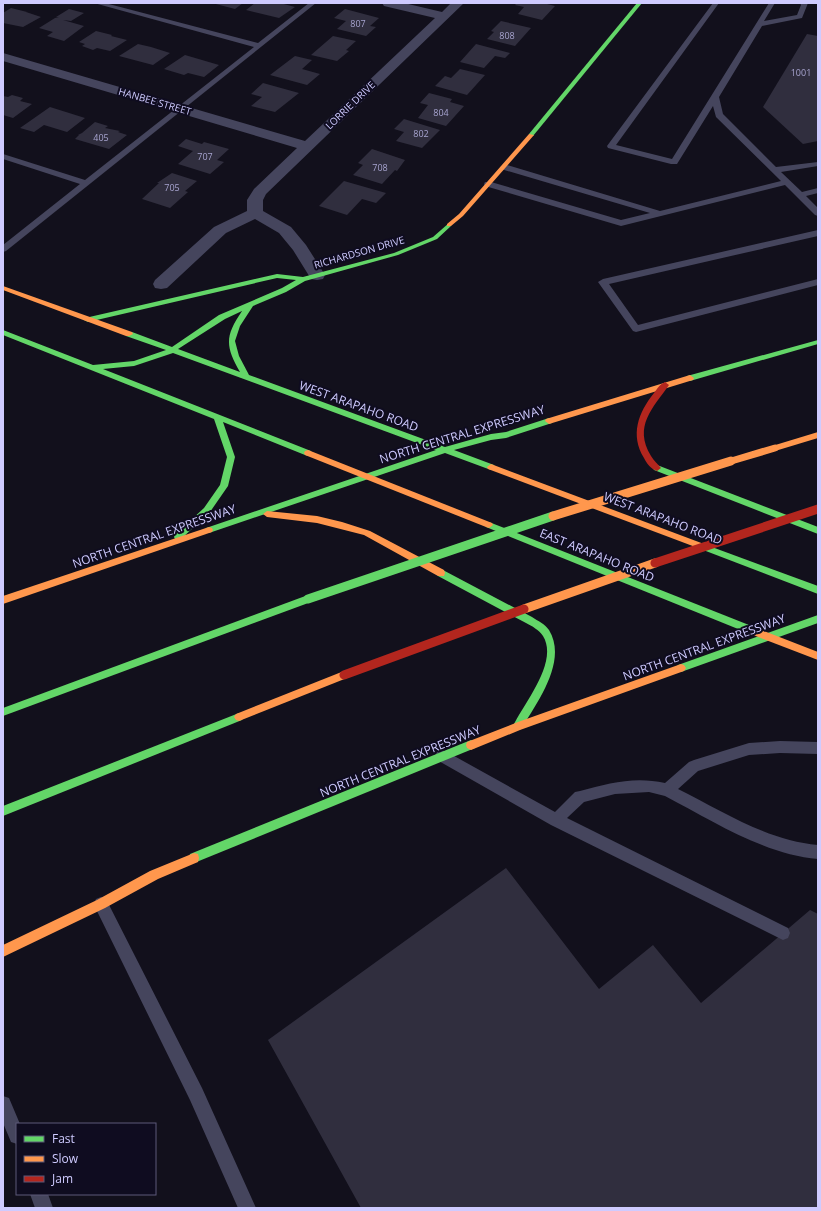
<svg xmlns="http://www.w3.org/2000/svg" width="821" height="1211" viewBox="0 0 821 1211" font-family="'Open Sans',sans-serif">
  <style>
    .building { fill: #302e3e }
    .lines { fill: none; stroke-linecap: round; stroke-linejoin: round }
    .lane { fill: #45455d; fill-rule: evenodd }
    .street { fill: #45455d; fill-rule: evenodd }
    .fast { fill: #63d668; fill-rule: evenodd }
    .slow { fill: #ff974d; fill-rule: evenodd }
    .jam { fill: #b3261e; fill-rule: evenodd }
    .fast-bridge { stroke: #63d668; stroke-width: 9 }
    .slow-bridge-far1 { stroke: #ff974d; stroke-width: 7 }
    .slow-bridge { stroke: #ff974d; stroke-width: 9 }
    .jam-bridge { stroke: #b3261e; stroke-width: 9 }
    .labels { text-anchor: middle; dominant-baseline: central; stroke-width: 4; stroke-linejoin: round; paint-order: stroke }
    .far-number-label { font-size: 9px; fill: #a7a4cf }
    .far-street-label { font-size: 10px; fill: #cfcbff; stroke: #0f0c20 }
    .street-label { font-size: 12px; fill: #cfcbff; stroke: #0f0c20 }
  </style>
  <rect width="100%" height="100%" fill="#12101c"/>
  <g class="building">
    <polygon points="212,3 243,3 235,9"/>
    <polygon points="255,3 275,4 280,3 295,7 279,18 246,10"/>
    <polygon points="517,3 543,3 555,6 542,20 518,14 524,7 515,5"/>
    <polygon points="11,8 27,12 26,12 41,17 23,27 3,23 3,13"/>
    <polygon points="69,9 84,13 71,21 63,20 84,26 64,41 47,36 53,32 39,28 55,18 59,17 56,17"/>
    <polygon points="345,9 379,18 370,26 376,27 366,36 337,29 346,21 334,18"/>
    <polygon points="501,21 531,28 515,46 487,39 494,32 491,31"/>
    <polygon points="96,31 112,35 111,36 127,40 110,51 97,48 93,50 82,46 85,44 79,42"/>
    <polygon points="807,34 818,36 818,141 803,144 763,107"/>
    <polygon points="333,36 356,41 346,50 349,51 337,61 311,55"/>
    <polygon points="138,44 151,47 170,53 153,65 119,56"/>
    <polygon points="476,44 510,53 505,58 495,56 484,68 460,62"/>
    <polygon points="185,55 219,65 204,77 188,73 184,75 164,69"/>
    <polygon points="295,56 312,60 302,69 320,74 307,85 270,75"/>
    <polygon points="460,69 485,75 467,95 435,86 445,76 451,78"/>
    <polygon points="263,83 299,93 275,112 251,106 262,97 251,94"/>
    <polygon points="429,93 452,99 450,102 464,106 446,126 418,118 428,105 420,103"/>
    <polygon points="12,95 23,98 20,101 32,104 13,118 3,115 3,96 8,97"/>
    <polygon points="50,107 85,118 67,132 44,125 34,132 20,128"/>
    <polygon points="404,119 440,130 422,148 396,141 404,132 394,129"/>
    <polygon points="95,122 108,126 105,128 120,131 118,132 127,135 109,149 75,139 79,135 78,135 82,133"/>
    <polygon points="186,139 202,144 204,142 229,149 217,160 224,162 210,174 178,164 193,151 178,146"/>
    <polygon points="372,149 405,160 397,171 395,170 382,184 353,175 363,165 358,163"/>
    <polygon points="172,173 197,181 185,191 188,192 170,208 142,199 159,183 157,183"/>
    <polygon points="344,181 386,193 376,203 362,199 347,215 319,206"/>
    <polygon points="506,868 599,989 653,945 701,1003 810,910 818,914 818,1208 361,1208 268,1040"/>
  </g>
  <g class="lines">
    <g class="lane">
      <polygon points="94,3 105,3 258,43 309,3 316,3 6,251 3,252 3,245 80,184 3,159 3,154 85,180 254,47"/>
      <polygon points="713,3 719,3 616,145 672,159 769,3 775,3 764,21 797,15 801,5 800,3 808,3 802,18 762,26 719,97 723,114 776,167 818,162 818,166 781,172 802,192 818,188 818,193 806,196 818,208 818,216 815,215 785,185 621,226 485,186 484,184 485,182 491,182 621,220 650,213 501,169 500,167 504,165 507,165 660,211 781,181 716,117 713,106 677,164 671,164 608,148 607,146"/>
      <polygon points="818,230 818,236 609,284 638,325 818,279 818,285 636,332 633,331 598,282 603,279"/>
      <path d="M780,741L818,742V754L780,753L749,755L698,771L678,789C722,811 768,841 818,845V859C765,855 711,820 665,796L649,792L615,794L584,802L567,818L788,928L790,933L788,938L783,940L551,825L437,760L435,756L437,752L442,750L447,752L555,812L575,792L580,791C609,783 635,776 665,783L689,762L694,760L749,743Z"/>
      <polygon points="101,897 106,899 202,1088 256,1208 238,1208 190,1100 96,909 94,904 96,899"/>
      <polygon points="3,1096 9,1098 20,1124 17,1124 17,1144 11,1142 3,1123"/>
      <polygon points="30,1194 48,1194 53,1208 35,1208"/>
    </g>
    <polygon class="street" points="382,3 404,3 442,12 451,3 464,3 266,194 263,200 263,211 291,227 306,245 325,275 323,279 317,280 311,279 293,250 279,233 255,219 226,233 167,288 161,289 155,288 153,284 155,280 214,227 247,211 247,200 254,189 297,148 3,61 3,53 305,141 435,18 384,6"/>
    <g class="fast">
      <polygon points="637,3 642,3 533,136 529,136 529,134"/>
      <path d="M449,223L451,224V226L437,239L398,255L305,281L286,292L253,306L240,326L235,341L239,356L249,375L445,447L491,434L506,432L549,418L552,419L553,421L552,423L506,438L491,440L454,450L494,465L495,467L491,470L445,453L209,533L206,532L205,530L206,528L436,450L173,353L134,366L103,369L311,451L312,453L308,456L305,455L223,422L235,457L228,486L210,512L181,539H175L174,537L175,535L204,508L220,485L227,457L214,419L3,335V330L93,365L134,361L166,350L126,336V332H132L172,347L219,315L282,288L296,280L277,278L88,322L84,320L85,318L277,274L303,277L394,253L433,237ZM242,311C225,336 225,346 240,372L178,349L225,319Z"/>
      <polygon points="818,340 818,344 690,381 686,378 687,376"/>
      <polygon points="657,465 818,527 818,534 654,470 653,468"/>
      <polygon points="489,522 754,627 756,630 754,633 751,634 748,633 486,527 485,525 486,523"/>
      <polygon points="701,543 818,586 818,594 698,548 697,546"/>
      <path d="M441,569L532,617C538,621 545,624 549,630C568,661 537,703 521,729L518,730L515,729L513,726C524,703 559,662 543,636C539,630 532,626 526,623L438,576L437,573L438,570Z"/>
      <polygon points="308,595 311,596 312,599 311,602 3,716 3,708"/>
      <polygon points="818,615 818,623 681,672 678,671 676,668 678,665"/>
      <polygon points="239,713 242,714 244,717 242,720 3,816 3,806"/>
      <polygon points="471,740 475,742 476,745 475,748 194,863 190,862 189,858 190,854"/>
    </g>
    <g class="slow">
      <polygon points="529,134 534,135 463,216 451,226 447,226 447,224 459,214"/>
      <polygon points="3,286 132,332 133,334 129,336 126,336 3,290"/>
      <polygon points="690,375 694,378 693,380 549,424 545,421 546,419"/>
      <polygon points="818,432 818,438 775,451 771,448 772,446"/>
      <polygon points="308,450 492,523 493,525 489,528 486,527 305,455 304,453 305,451"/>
      <polygon points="491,464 704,544 705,546 701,549 698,548 488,469 487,467"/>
      <polygon points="267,511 317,516 342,522 370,531 444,570 445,573 444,576 438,576 364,535 317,523 267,517 263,514"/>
      <polygon points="209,527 212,528 213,530 212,532 3,604 3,596"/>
      <polygon points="751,626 818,652 818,660 748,633 746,630 748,627"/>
      <polygon points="681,664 684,665 686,668 684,671 520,730 471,750 467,748 466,745 467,742 518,722"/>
      <polygon points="344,671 347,672 349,675 347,678 239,721 236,720 234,717 236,714"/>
      <polygon points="194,853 198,854 199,858 198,862 158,879 105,908 3,957 3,945 97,900 150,871"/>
    </g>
    <path class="jam" d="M665,382L669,385C653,408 633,426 651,456C654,461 658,464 661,468L657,471C651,469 647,464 644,458C630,435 638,413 654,393C657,389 660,384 665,382Z"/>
    <polyline class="fast-bridge" points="308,599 553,516"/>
    <polyline class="slow-bridge-far1" points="728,462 775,448"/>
    <g class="slow-bridge">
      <polyline points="553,516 731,461"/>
      <polyline points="524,609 655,563"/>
    </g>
    <g class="jam-bridge">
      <polyline points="655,563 818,509"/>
      <polyline points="344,675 524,609"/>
    </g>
  </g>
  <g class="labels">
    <g class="far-number-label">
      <text x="358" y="23">807</text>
      <text x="507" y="35">808</text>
      <text x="801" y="72">1001</text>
      <text x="441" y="112">804</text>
      <text x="421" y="133">802</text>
      <text x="101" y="137">405</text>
      <text x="205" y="156">707</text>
      <text x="380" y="167">708</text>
      <text x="172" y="187">705</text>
    </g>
    <g class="far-street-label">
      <text transform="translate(155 101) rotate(16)">HANBEE STREET</text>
      <text transform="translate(350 105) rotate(-44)">LORRIE DRIVE</text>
      <text transform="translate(359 252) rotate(-16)">RICHARDSON DRIVE</text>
    </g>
    <g class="street-label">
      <text transform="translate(359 406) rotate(20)">WEST ARAPAHO ROAD</text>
      <text transform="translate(462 434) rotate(-17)">NORTH CENTRAL EXPRESSWAY</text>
      <text transform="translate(663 518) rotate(21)">WEST ARAPAHO ROAD</text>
      <text transform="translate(154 536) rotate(-19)">NORTH CENTRAL EXPRESSWAY</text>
      <text transform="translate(597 555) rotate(22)">EAST ARAPAHO ROAD</text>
      <text transform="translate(704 647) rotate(-20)">NORTH CENTRAL EXPRESSWAY</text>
      <text transform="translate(400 761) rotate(-22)">NORTH CENTRAL EXPRESSWAY</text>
    </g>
  </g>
  <rect width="821" height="1211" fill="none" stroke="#cfcbff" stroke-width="8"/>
  <rect x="16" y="1123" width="140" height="72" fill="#0f0c20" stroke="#5c5879"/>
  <rect x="24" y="1136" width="20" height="6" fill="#63d668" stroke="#5c5879"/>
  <text x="52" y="1143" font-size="12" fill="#cfcbff">Fast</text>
  <rect x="24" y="1156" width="20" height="6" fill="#ff974d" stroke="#5c5879"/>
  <text x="52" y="1163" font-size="12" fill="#cfcbff">Slow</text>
  <rect x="24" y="1176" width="20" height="6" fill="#b3261e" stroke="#5c5879"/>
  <text x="52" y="1183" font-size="12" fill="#cfcbff">Jam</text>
</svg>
